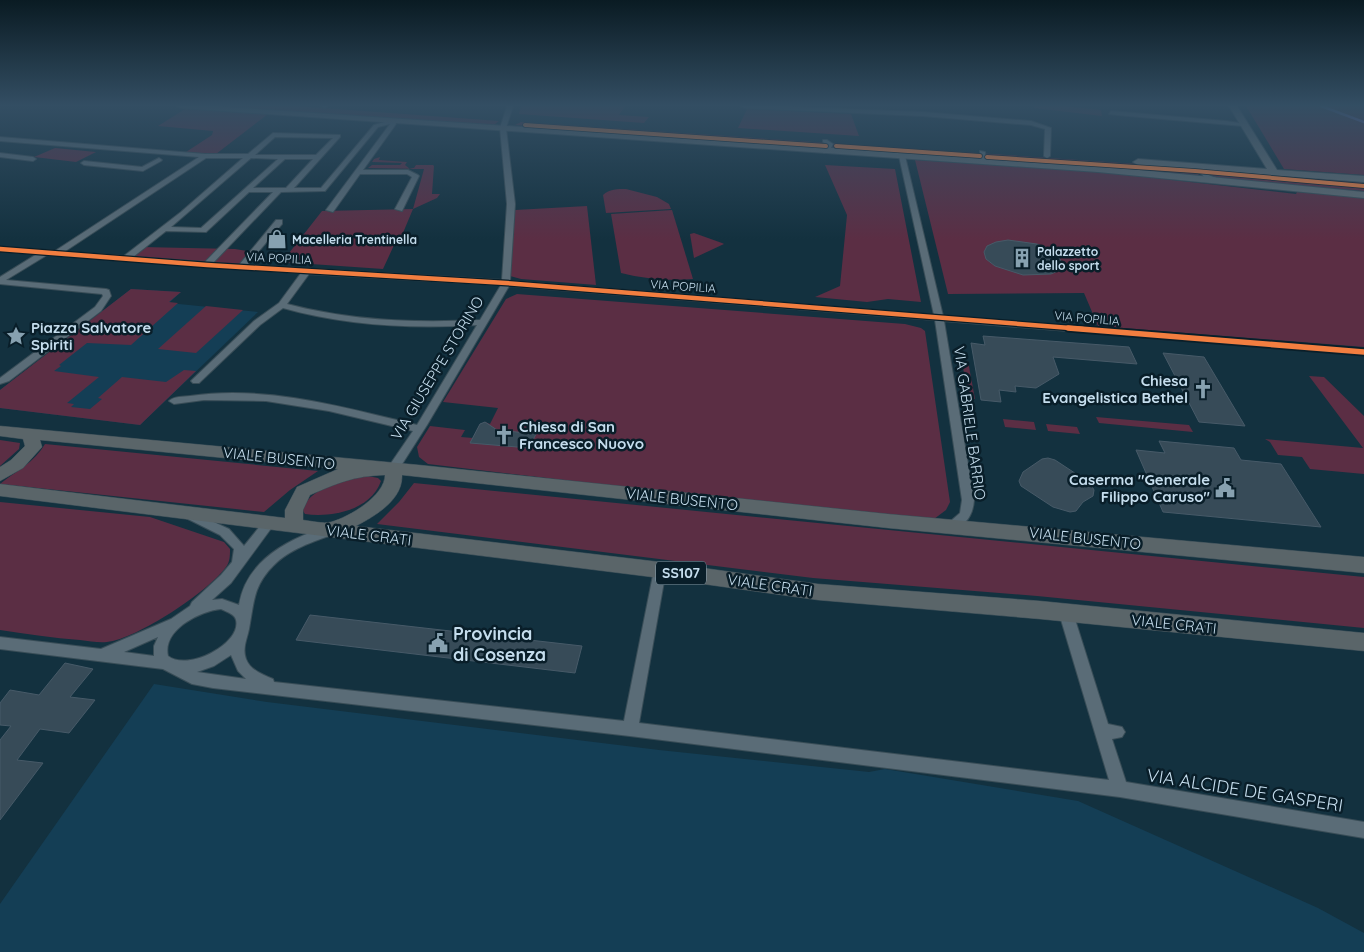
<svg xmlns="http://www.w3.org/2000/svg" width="1364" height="952" viewBox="0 0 1364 952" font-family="Quicksand,sans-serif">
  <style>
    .built { fill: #143e55 }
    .green { fill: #5b2e44 }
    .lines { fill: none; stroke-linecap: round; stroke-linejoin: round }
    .stream { stroke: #7c68b5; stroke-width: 2.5 }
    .building { fill: #374b58; stroke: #475a68 }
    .street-casing { stroke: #394d57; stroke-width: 2 }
    .secondary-casing { stroke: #394d57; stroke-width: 2 }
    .primary-casing { stroke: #394d57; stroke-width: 1 }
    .street { fill: #5a6c77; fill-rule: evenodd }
    .secondary { fill: #606c73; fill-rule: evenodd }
    .primary { fill: #5a6569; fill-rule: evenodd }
    .cycleway-far2-casing { stroke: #091e29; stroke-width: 5.5 }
    .cycleway-far1-casing { stroke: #091e29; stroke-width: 7 }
    .cycleway-casing { stroke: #091e29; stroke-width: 9 }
    .cycleway-far2 { stroke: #f27e40; stroke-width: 4 }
    .cycleway-far1 { stroke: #f27e40; stroke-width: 4.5 }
    .cycleway { stroke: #f27e40; stroke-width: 5.5 }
    .labels { text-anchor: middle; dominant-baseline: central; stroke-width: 5; stroke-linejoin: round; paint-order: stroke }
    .far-poi-label { font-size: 12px; font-weight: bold; fill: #c5dded; stroke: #091e29; text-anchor: start }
    .far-street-label { font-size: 12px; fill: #c5dded; stroke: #091e29 }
    .shield { fill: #091e29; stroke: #8da4b2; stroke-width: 1 }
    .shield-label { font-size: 14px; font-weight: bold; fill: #c5dded }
    .poi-label { font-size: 15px; font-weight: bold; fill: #c5dded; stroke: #091e29; text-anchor: start }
    .street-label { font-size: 15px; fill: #c5dded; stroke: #091e29 }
    .near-poi-label { font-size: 18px; font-weight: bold; fill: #c5dded; stroke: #091e29; text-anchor: start }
    .near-street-label { font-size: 18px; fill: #c5dded; stroke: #091e29 }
  </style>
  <rect width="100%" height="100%" fill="#13313f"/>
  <g class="built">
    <polygon points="131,289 181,292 169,303 258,312 140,425 0,408 0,390"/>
    <polygon points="154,684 267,702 659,750 869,772 885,769 1078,801 1318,908 1364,933 1364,952 0,952 0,904"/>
  </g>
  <g class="green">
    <polygon points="217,106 296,106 499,121 494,125"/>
    <polygon points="521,106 625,106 619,115 649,117 644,123 519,114"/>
    <polygon points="1034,106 1064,106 1101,110 1102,116 1034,108"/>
    <polygon points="1246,106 1364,106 1364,175 1284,169"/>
    <polygon points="185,109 268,114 216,154 186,152 212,135 213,131 158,126"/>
    <polygon points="747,109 851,114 859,136 738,128"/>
    <polygon points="521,122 1196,168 1195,172 1202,177 515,125"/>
    <polygon points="55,148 96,152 76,162 34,157"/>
    <polygon points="380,157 379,160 407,162 405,165 410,169 414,168 416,165 433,165 434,166 432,194 440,194 437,198 413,209 400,240 395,243 383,269 282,262 322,211 413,209 424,169 368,168 372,165 400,165 402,163 372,162 374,159"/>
    <polygon points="915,160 1101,172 1296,194 1297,192 1364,198 1364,347 1098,326 1084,293 948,294"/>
    <polygon points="825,165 895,169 921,302 888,299 867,302 815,297 840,286 847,215"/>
    <polygon points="1209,169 1364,180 1364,191 1213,178 1206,170"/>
    <path d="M626,189L657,197L669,204L671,209L606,213L603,195C609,189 618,189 626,189Z"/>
    <polygon points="587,206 596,285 521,279 510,276 515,210"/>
    <path d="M672,210L693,279C670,281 644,279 621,273L611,214Z"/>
    <polygon points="694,233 722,243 724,244 694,258 690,234"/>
    <polygon points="142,247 235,249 253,252 241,267 127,258"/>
    <polygon points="131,289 181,292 169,302 178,303 131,345 87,343 59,365 61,366 54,371 99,377 67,403 74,404 71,407 90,409 102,399 98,398 122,377 166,382 184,370 196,371 140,425 0,408 0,390"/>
    <polygon points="517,294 905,324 921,328 925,331 950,502 946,510 934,519 615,486 428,464 419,457 417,447 430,426 465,430 461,437 473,438 480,424 485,422 490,424 498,408 443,402 506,299"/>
    <polygon points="206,306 243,310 196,353 158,349"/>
    <polygon points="962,361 968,361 975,399 968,399"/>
    <polygon points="1309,376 1324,377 1364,416 1364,474 1310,469 1302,457 1278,455 1270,442 1265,439 1363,448"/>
    <polygon points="1096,417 1189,425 1193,432 1099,423"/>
    <polygon points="1003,419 1034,422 1036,430 1005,427"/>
    <polygon points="1046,424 1077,427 1080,434 1048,431"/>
    <polygon points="0,440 20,443 19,449 0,466"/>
    <path d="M45,444L318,471L290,490L264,512L0,484C16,471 35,462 45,444Z"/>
    <path d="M368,476L378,478L381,481C371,510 332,518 305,514L301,508C317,486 341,478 368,476Z"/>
    <polygon points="414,483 1364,577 1364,628 1037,596 813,578 377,524 399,502"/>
    <path d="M0,502L150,517L224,542L230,549C230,555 230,562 226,567C209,591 137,639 107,642C99,643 89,641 80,640C53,638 27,634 0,630Z"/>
  </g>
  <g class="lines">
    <polyline class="stream" points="1321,106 1364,122"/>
  </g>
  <g class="building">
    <polygon points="1008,240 1037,244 1049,249 1058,256 1062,263 1060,270 1051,274 1023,275 995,266 986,259 984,252 987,246 996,242"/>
    <polygon points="983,336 1129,347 1137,364 1053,357 1059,374 1036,388 1015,386 1016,392 999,390 1001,402 981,400 971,343 985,345"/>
    <polygon points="1163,353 1204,357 1245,426 1199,422"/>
    <polygon points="485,422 497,430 536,434 529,448 470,443 480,424"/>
    <polygon points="1159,441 1234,448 1241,460 1281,464 1321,527 1163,512 1136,450 1165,453"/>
    <polygon points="1048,458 1055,460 1090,483 1094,490 1093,496 1083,502 1076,511 1070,512 1053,507 1021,486 1019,481 1023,472 1042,459"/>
    <polygon points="310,615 582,646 575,673 296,640"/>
    <polygon points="65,663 93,669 70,697 95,700 69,733 40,729 17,760 43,763 0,820 0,740 11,726 0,725 0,703 10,690 39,695"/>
  </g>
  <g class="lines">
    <defs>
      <g id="street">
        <polygon points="321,106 328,106 325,108"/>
        <path d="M507,106H513L506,128L515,204L510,281L934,315L899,156L902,154L905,156L943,316L1364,349V355L944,321L974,500C973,515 966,526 951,530L947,529L945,526L960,513L962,500L935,320L509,286L427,425L397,472L393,473L387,469L413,431L329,411L266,401L204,400L174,404L169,401C174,396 183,397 190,396C267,385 343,407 417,425L477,325C411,329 347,326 283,308L260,325L199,383H193L191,381L193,379L254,321L279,303L301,273L47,255L6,280L106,289L109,290L111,296L101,311L9,381L0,384V378L95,307L103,296L102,294L0,284V277L37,254L0,251V247L55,251L199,157L0,141V137L205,154H248L273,133L340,135V137L294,188H321L374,125L395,119L396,124L363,170H408L418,175L419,176L402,211L395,209L412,177L407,174H360L333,212L326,210L390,124L378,127L325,191L281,192L213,263L239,265L276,220H282V224L247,265L502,280L507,204L500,128ZM275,137L333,138L316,155H255ZM206,158H243L181,212L124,256L64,252ZM251,158L278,159L201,228L171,227ZM285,159H313L286,188H253ZM249,192H273L205,262L133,257L166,231L206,232ZM309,274L501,285L480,320C415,323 351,321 287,304Z"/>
        <polygon points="741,106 774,106 923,112 1031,121 1051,128 1050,156 1047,158 1044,156 1045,129 1031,125 923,116 744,108"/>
        <polygon points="1111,111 1226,121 1246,124 1243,126 1128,116 1109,114"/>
        <polygon points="823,140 827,140 833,144 831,148 824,153 821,151 827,145 823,142"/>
        <polygon points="980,151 985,152 986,162 981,161"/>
        <polygon points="0,153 33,157 36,159 33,161 0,157"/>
        <polygon points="159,158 162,160 161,161 143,171 84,165 81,163 84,161 142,167"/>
        <polygon points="1212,166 1214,167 1214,169 1205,171 1208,175 1222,180 1222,182 1204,177 1198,170"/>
        <path d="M190,511L229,529L244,546L265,520H273L275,523L231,583L212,600L222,599L239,605C245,567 277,545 312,532C319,530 327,526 334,528L336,531L334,534C313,542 289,549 273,566C253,586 254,603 249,629C247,639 242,648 246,659C250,670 263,675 273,679L274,682L624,721L654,570L656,566L660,565L664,566L666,570L639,723L1109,780L1059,613L1061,609L1066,607L1071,609L1073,613L1108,724L1122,727L1125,732L1122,737L1112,739L1126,782L1364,822V838L1120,797L630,736L213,688L192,684L163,669L0,649V637L101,649L171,619L190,606L192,602L221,575L232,562L234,549L220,535L186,518L184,515L186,512ZM221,609C227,612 235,614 236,620C242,643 188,672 168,656C162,630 200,611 221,609ZM158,637L154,646V656L124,652ZM231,655L238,671L246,679L197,672L214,666Z"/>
      </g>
      <g id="secondary">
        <polygon points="177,106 211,106 1098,166 1364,192 1364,198 1098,172 181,108"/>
        <polygon points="1229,106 1237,106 1277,170 1364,176 1364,182 1138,165 1133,162 1138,159 1267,169"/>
      </g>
      <path id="primary" d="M0,426L419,465L888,514L1364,557V573L888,528L402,475C403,500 375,516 356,526L660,562L818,584L1040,601L1364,633V651L1040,619L818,600L660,578L0,496V484L285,518V510L297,487L338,469L40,440L42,447L23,468L0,481V467L11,460L25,446L23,439L0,436ZM385,475C385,496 349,517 331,522C323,524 311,521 303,520V510L310,495C338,483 353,476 385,475Z"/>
    </defs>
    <use href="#street" class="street-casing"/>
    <use href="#secondary" class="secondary-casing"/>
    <use href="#primary" class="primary-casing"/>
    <use href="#street" class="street"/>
    <use href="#secondary" class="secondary"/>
    <use href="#primary" class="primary"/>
    <defs>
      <g id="cycleway-far2">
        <polyline points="525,125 826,146"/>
        <polyline points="836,146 980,156"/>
        <polyline points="987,157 1195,171 1364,186"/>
      </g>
      <polyline id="cycleway-far1" points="0,249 207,265 506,283 1083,329"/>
      <polyline id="cycleway" points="1068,328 1364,352"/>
    </defs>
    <use href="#cycleway-far2" class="cycleway-far2-casing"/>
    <use href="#cycleway-far1" class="cycleway-far1-casing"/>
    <use href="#cycleway" class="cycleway-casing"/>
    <use href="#cycleway-far2" class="cycleway-far2"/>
    <use href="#cycleway-far1" class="cycleway-far1"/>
    <use href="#cycleway" class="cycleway"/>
  </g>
  <linearGradient id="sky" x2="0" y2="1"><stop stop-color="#0a1b23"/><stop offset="0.44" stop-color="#334e63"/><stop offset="1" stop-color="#334e63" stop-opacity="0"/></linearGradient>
  <rect width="1364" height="239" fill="url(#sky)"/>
  <defs>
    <symbol id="shop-bare" viewBox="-9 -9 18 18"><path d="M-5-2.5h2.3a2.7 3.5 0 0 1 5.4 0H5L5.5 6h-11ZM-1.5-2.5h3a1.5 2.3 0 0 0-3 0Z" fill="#87a1b0" stroke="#091e29" stroke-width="2.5" paint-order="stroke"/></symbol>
    <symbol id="building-bare" viewBox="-9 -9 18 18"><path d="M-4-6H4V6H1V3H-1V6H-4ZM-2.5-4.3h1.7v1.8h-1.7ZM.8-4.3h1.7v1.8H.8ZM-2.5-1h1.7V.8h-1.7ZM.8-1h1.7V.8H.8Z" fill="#87a1b0" stroke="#091e29" stroke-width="2.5" paint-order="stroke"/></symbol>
    <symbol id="sight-bare" viewBox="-9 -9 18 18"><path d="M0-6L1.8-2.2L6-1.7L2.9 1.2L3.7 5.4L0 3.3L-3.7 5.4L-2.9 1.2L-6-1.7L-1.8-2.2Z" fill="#87a1b0" stroke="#091e29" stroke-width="2.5" paint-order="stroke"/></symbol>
    <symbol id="church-bare" viewBox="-9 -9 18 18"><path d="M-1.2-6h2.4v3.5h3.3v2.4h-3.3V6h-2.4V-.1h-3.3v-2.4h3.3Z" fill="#87a1b0" stroke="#091e29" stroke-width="2.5" paint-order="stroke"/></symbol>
    <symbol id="civic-bare" viewBox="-9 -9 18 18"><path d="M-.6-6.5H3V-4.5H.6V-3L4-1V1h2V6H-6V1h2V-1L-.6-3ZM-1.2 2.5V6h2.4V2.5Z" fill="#87a1b0" stroke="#091e29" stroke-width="2.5" paint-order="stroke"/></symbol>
  </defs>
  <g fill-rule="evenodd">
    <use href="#shop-bare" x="263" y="225" width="28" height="28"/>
    <use href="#building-bare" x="1008" y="244" width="28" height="28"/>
    <use href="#sight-bare" x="2" y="322" width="28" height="28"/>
    <use href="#church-bare" x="1189" y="375" width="28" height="28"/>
    <use href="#church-bare" x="490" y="421" width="28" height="28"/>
    <use href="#civic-bare" x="1211" y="474" width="28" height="28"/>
    <use href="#civic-bare" x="424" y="629" width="28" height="28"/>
  </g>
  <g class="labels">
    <g class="far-poi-label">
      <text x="292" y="239">Macelleria Trentinella</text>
      <text x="1037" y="251">Palazzetto<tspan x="1037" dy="14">dello sport</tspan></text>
    </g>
    <g class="far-street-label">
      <text transform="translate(279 258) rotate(3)">VIA POPILIA</text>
      <text transform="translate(683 286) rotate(4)">VIA POPILIA</text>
      <text transform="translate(1087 318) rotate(5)">VIA POPILIA</text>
    </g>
    <rect class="shield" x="656" y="561.5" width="50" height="23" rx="4"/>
    <g class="shield-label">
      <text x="681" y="573">SS107</text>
    </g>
    <g class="poi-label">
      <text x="31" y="327">Piazza Salvatore<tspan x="31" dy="17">Spiriti</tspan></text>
      <text x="1188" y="380" text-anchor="end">Chiesa<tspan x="1188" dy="17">Evangelistica Bethel</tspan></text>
      <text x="519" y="426">Chiesa di San<tspan x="519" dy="17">Francesco Nuovo</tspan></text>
      <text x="1210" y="479" text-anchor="end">Caserma "Generale<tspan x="1210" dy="17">Filippo Caruso"</tspan></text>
    </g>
    <g class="street-label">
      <text transform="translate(437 368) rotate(-59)">VIA GIUSEPPE STORINO</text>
      <text transform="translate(970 423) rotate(82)">VIA GABRIELE BARRIO</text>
      <text transform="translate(279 458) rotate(6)">VIALE BUSENTO</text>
      <text transform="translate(682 499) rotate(6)">VIALE BUSENTO</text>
      <text transform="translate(369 535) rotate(7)">VIALE CRATI</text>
      <text transform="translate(1085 538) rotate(6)">VIALE BUSENTO</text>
      <text transform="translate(770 585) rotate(8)">VIALE CRATI</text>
      <text transform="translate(1174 624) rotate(6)">VIALE CRATI</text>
    </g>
    <g class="near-poi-label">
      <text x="453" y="633">Provincia<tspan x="453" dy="21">di Cosenza</tspan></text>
    </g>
    <g class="near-street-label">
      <text transform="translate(1245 790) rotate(9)">VIA ALCIDE DE GASPERI</text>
    </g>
  </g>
</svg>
